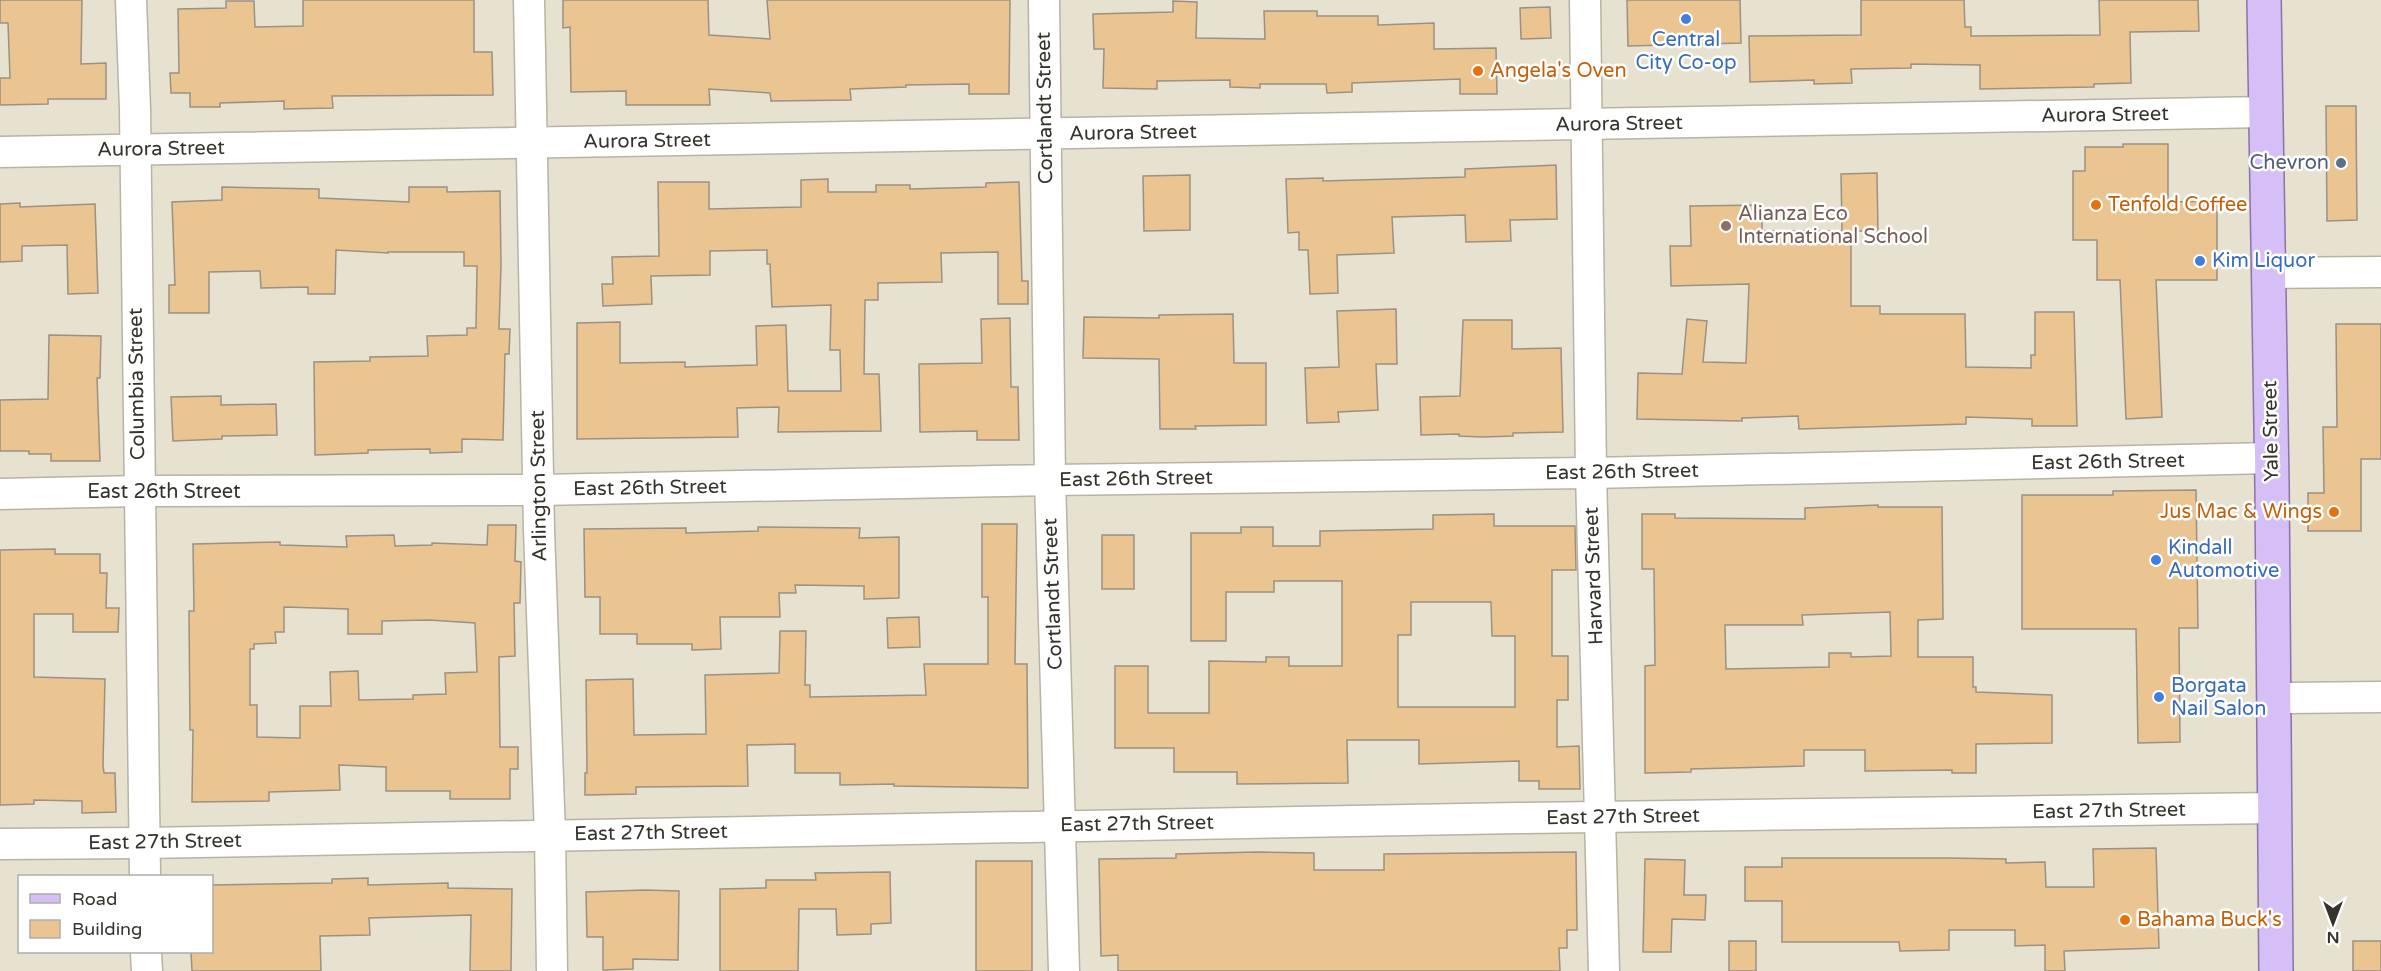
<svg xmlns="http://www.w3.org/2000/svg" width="2381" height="971" viewBox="0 0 2381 971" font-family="'Varela Round',sans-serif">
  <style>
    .building { fill: #eac491; stroke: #9c9183; stroke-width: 1.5; fill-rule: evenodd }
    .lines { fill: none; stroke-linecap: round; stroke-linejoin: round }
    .minor-casing { stroke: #b8b3a2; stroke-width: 33 }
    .major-casing { stroke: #8b72ab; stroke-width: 36 }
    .minor { stroke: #fff; stroke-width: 30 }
    .major { stroke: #d5bff6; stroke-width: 33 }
    .shop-dot { fill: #3f7fe0; stroke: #fff; stroke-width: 2 }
    .food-dot { fill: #e8710a; stroke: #fff; stroke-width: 2 }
    .service-dot { fill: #5c6f8a; stroke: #fff; stroke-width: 2 }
    .education-dot { fill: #8d6e63; stroke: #fff; stroke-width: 2 }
    .labels { text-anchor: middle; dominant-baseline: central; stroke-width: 5; stroke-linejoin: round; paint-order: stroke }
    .shop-label { font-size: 20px; fill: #366cbe; stroke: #fff; text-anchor: start }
    .food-label { font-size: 20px; fill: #c56008; stroke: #fff; text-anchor: start }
    .street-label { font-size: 20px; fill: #35332c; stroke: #fff }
    .service-label { font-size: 20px; fill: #4e5e75; stroke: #fff; text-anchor: end }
    .education-label { font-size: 20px; fill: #785e54; stroke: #fff; text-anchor: start }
  </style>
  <rect width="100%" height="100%" fill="#e7e1d0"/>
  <g class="building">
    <polygon points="0,0 82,0 81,64 106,63 106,99 48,99 48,104 0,105 0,78 10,78 8,23 0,23"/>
    <polygon points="303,0 474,0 474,52 492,52 493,95 332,96 333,108 284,109 284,101 220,103 220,107 190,107 190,93 171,93 170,73 179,73 178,9 226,8 226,1 254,1 255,27 303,26"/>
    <polygon points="563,0 708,0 709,35 770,39 767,0 1010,0 1009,94 969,94 969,84 906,85 906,87 850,89 851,100 771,101 770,93 709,89 710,105 626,105 626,91 571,92 570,27 563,28"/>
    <polygon points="1627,0 1740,0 1741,43 1628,46"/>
    <polygon points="1861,0 1964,0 1965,27 1971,27 1971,36 2100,35 2099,0 2198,0 2199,31 2130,32 2131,83 2094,84 2094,87 1980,89 1980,65 1911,64 1911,68 1851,69 1852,83 1814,84 1814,80 1750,82 1749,36 1861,35"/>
    <polygon points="1173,1 1197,2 1196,38 1265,39 1264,11 1317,11 1317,16 1378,16 1378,25 1434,23 1434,49 1496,48 1497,94 1460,94 1460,79 1352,83 1352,92 1327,93 1326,84 1260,84 1260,88 1230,87 1230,80 1157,81 1157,89 1103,88 1104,49 1094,49 1093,14 1173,12"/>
    <polygon points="1550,7 1551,38 1521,39 1520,8"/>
    <polygon points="2326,106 2356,106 2357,220 2327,221"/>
    <polygon points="2123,144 2168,144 2168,202 2217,201 2217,280 2156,280 2162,417 2126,419 2120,280 2097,280 2097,240 2073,240 2073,171 2085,171 2085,147 2123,147"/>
    <polygon points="1556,165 1557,219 1510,220 1511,241 1466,242 1465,215 1392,217 1394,253 1337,255 1338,293 1310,294 1308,250 1299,250 1299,232 1288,233 1286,179 1323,178 1323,181 1465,177 1465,169"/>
    <polygon points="1877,173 1878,231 1851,231 1851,306 1880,306 1880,314 1965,314 1966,367 2031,368 2031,355 2035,355 2035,312 2074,312 2077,426 2032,426 2032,419 1966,417 1966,424 1799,429 1798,416 1742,418 1742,421 1637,419 1638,373 1682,374 1687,319 1707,321 1703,362 1746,363 1749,284 1671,286 1670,246 1691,246 1690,206 1762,205 1762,231 1842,231 1841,174"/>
    <polygon points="1190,175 1190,230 1144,231 1143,176"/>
    <polygon points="828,179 828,192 876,192 876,185 910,185 910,189 986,187 986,183 1019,182 1022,281 1028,281 1028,304 998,304 998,252 941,253 942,282 878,283 878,300 865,300 864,374 879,374 881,431 778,432 779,407 737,408 738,437 577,439 577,323 620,322 620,363 685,362 685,367 757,365 756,326 786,325 788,391 841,391 840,350 830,350 831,305 772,307 770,264 767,264 767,250 710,251 710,275 651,276 652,304 603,306 602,284 613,284 612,257 659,256 658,182 709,182 709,209 801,207 801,180"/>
    <polygon points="222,187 319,189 319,198 409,202 409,187 447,187 447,192 500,191 501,265 499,329 510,329 509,354 505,354 503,440 462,439 462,452 430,453 430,449 368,450 368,453 315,455 314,362 370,361 370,357 428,356 427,336 467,335 467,328 476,328 477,266 464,266 464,252 388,252 388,253 336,250 335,294 308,294 308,287 261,288 260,271 209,272 209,313 169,313 169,285 175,285 172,202 222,200"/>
    <polygon points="20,203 20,207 95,204 98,293 68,294 67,245 22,246 22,261 0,262 0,204"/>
    <polygon points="1396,309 1397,364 1376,364 1378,410 1338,412 1339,422 1307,423 1305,368 1339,367 1337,311"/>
    <polygon points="1233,314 1234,363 1266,363 1266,425 1195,426 1196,429 1160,429 1159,359 1083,358 1084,317 1159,318 1159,315"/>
    <polygon points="1010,318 1011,387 1018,387 1019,440 977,440 977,431 920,432 919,364 982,363 981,319"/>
    <polygon points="1463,320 1512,320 1512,349 1561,348 1563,432 1513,433 1513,436 1483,437 1459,436 1459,434 1421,435 1420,397 1460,396"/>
    <polygon points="2336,324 2381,324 2381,459 2361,459 2361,531 2308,531 2308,493 2324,493 2323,427 2337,427"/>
    <polygon points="49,335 101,336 100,378 97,378 100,461 51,461 51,454 29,454 29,451 0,451 0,400 48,399"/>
    <polygon points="221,396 221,405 276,404 277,435 222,436 222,439 173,441 171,397"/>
    <polygon points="2196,490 2198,628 2179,628 2180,742 2138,743 2136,629 2022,629 2022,495 2113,495 2113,491"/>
    <path d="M1878,505V507H1942L1943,619L1918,620V657H1973V687H1976V692L2052,695V743L1976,744V773H1952V770L1865,771V750H1804V766L1691,769V772L1645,773V666L1655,665L1654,569H1642V514H1675V518L1805,519V508ZM1890,612L1891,656L1851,657V653H1829V667L1726,669L1725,625H1803L1802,615Z"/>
    <path d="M1494,514V526H1575L1576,570H1552V656H1568V700H1557V747L1579,746L1580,789H1539V781H1519V761L1419,764V740H1347L1348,783L1237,784V772H1174V748H1115V666H1148V713H1209V661L1266,662V657H1289V666H1342V581H1274V592H1226V641H1191V533H1241V527H1273V546H1320V531L1433,529V515ZM1411,602H1491L1492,636H1515V707H1398V635H1411Z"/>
    <polygon points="982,524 1017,524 1015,664 1027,664 1028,788 894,786 894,784 840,785 840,773 795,773 795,744 747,745 748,786 636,787 636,794 585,795 585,773 587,773 586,680 633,679 634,735 706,734 705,675 779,673 780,631 806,631 805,685 810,685 810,697 926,695 924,664 988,664 988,597 982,597"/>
    <path d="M488,525H516L515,561L521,562L520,603H514L515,656L499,657L500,747H518V769H510V799H450V791H386V767L339,765L340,790L269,792V801L192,802L193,730H190L189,611H194L193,544L280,542V545L347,547L346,536L394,535L395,546L432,545V543L487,545ZM284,607L348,609V634H382V621L429,620L475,623L477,672L445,673L446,694L413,695V699L359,700L358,671L330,672L331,706H300V738L257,737V705H250V649H254V644L276,643L275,632H284Z"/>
    <polygon points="758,527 860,528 859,538 899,537 899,598 864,599 864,586 795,585 796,593 779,593 780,617 720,617 721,649 692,650 692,644 637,644 637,634 600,634 600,597 585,597 584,529 686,528 686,533 758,531"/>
    <rect x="1102" y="535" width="32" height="54"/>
    <polygon points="55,549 55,554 100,554 100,573 107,573 106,608 119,608 118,632 73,632 73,614 34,614 34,677 105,679 103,765 104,773 115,773 116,812 82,813 82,801 34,800 34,804 0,805 0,550"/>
    <polygon points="919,617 920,647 888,648 887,618"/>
    <polygon points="2156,848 2159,948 2064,951 2065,971 2045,971 2045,945 2015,946 2015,930 1949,930 1949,950 1900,951 1899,942 1782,942 1782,901 1745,901 1745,867 1782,867 1782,858 1947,858 2006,859 2006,863 2045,862 2046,887 2094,887 2093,849"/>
    <polygon points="1256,852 1314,853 1314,870 1384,870 1384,854 1576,852 1577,930 1567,930 1567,948 1559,948 1560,971 1118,971 1118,955 1101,956 1099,859 1176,858 1176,854"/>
    <polygon points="1645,859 1685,860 1684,895 1706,895 1705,920 1672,919 1671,952 1643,952"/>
    <rect x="976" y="861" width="56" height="110"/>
    <polygon points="890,872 891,923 871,924 871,934 837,935 836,909 799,909 798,971 720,971 720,889 766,888 766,880 816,880 815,873"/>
    <polygon points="368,878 368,885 448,883 448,888 512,889 511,971 470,971 471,915 369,918 370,935 320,936 321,971 192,971 191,952 212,951 212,885 332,883 332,879"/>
    <polygon points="644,890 679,891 678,960 633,959 633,969 603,970 603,937 587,937 586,892"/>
    <rect x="1729" y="941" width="27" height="30"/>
    <rect x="2353" y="941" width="28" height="30"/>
  </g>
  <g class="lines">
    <defs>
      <g id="minor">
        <polyline points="131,0 135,109 145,876"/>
        <polyline points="529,0 539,530 550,835 552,971"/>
        <polyline points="1044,0 1050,480 1064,971"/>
        <polyline points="1585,0 1591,473 1604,971"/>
        <polyline points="0,152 2266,112"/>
        <polyline points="2268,273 2381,272"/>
        <polyline points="0,494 139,491 539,490 1050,480 1591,473 2272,458"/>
        <polyline points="2273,698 2381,697"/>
        <polyline points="0,844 144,843 1518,818 2275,808"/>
        <polyline points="146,952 147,971"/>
      </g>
      <polyline id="major" points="2264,0 2272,484 2276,971"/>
    </defs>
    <use href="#minor" class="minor-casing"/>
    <use href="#major" class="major-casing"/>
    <use href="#minor" class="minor"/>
    <use href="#major" class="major"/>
  </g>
  <g class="shop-dot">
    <circle cx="1686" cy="19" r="6"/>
    <circle cx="2200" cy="261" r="6"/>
    <circle cx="2156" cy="560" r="6"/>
    <circle cx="2159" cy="697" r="6"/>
  </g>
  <g class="food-dot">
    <circle cx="1478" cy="71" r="6"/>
    <circle cx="2096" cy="205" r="6"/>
    <circle cx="2334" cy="512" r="6"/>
    <circle cx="2125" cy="920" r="6"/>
  </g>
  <circle class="service-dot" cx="2341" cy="163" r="6"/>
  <circle class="education-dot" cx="1726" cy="226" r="6"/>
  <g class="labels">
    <g class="shop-label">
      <text x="1686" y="40" text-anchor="middle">Central<tspan x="1686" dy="23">City Co-op</tspan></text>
      <text x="2212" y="261">Kim Liquor</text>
      <text x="2168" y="548">Kindall<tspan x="2168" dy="23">Automotive</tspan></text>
      <text x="2171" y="686">Borgata<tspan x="2171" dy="23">Nail Salon</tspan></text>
    </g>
    <g class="food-label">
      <text x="1490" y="71">Angela's Oven</text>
      <text x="2108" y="205">Tenfold Coffee</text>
      <text x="2322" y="512" text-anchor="end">Jus Mac &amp; Wings</text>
      <text x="2137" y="920">Bahama Buck's</text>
    </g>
    <g class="street-label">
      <text transform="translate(1045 108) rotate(-91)">Cortlandt Street</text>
      <text transform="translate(2105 115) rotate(-1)">Aurora Street</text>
      <text transform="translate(1619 124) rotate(-1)">Aurora Street</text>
      <text transform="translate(1133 133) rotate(-1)">Aurora Street</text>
      <text transform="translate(647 141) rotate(-1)">Aurora Street</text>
      <text transform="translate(161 149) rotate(-1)">Aurora Street</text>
      <text transform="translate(137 384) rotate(-91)">Columbia Street</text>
      <text transform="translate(2271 431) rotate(-91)">Yale Street</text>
      <text transform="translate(2108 462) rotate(-1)">East 26th Street</text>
      <text transform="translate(1622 472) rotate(-1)">East 26th Street</text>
      <text transform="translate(1136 479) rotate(-1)">East 26th Street</text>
      <text transform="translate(539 486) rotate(-91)">Arlington Street</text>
      <text transform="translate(650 488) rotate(-1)">East 26th Street</text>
      <text x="164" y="492">East 26th Street</text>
      <text transform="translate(1594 576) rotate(-92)">Harvard Street</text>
      <text transform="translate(1053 594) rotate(-92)">Cortlandt Street</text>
      <text transform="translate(2109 811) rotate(-1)">East 27th Street</text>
      <text transform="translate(1623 817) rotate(-1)">East 27th Street</text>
      <text transform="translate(1137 824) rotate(-1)">East 27th Street</text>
      <text transform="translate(651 833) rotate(-1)">East 27th Street</text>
      <text transform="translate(165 842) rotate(-1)">East 27th Street</text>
    </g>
    <g class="service-label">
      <text x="2329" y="163">Chevron</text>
    </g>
    <g class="education-label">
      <text x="1738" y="214">Alianza Eco<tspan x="1738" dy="23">International School</tspan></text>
    </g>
  </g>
  <rect x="18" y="875" width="195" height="78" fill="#ffffff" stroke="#aeadab" stroke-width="1.5"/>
  <rect x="30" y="894" width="30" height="9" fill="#d5bff6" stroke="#aeadab" stroke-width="1.5"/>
  <text x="72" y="905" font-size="18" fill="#35332c">Road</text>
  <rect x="30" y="920" width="30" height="18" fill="#eac491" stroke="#aeadab" stroke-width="1.5"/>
  <text x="72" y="935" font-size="18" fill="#35332c">Building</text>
  <g transform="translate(2333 923) rotate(180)" stroke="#ffffff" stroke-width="4.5" paint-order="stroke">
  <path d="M0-4.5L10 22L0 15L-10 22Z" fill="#35332c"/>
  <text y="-9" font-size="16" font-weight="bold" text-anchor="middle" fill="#35332c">N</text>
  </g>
</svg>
